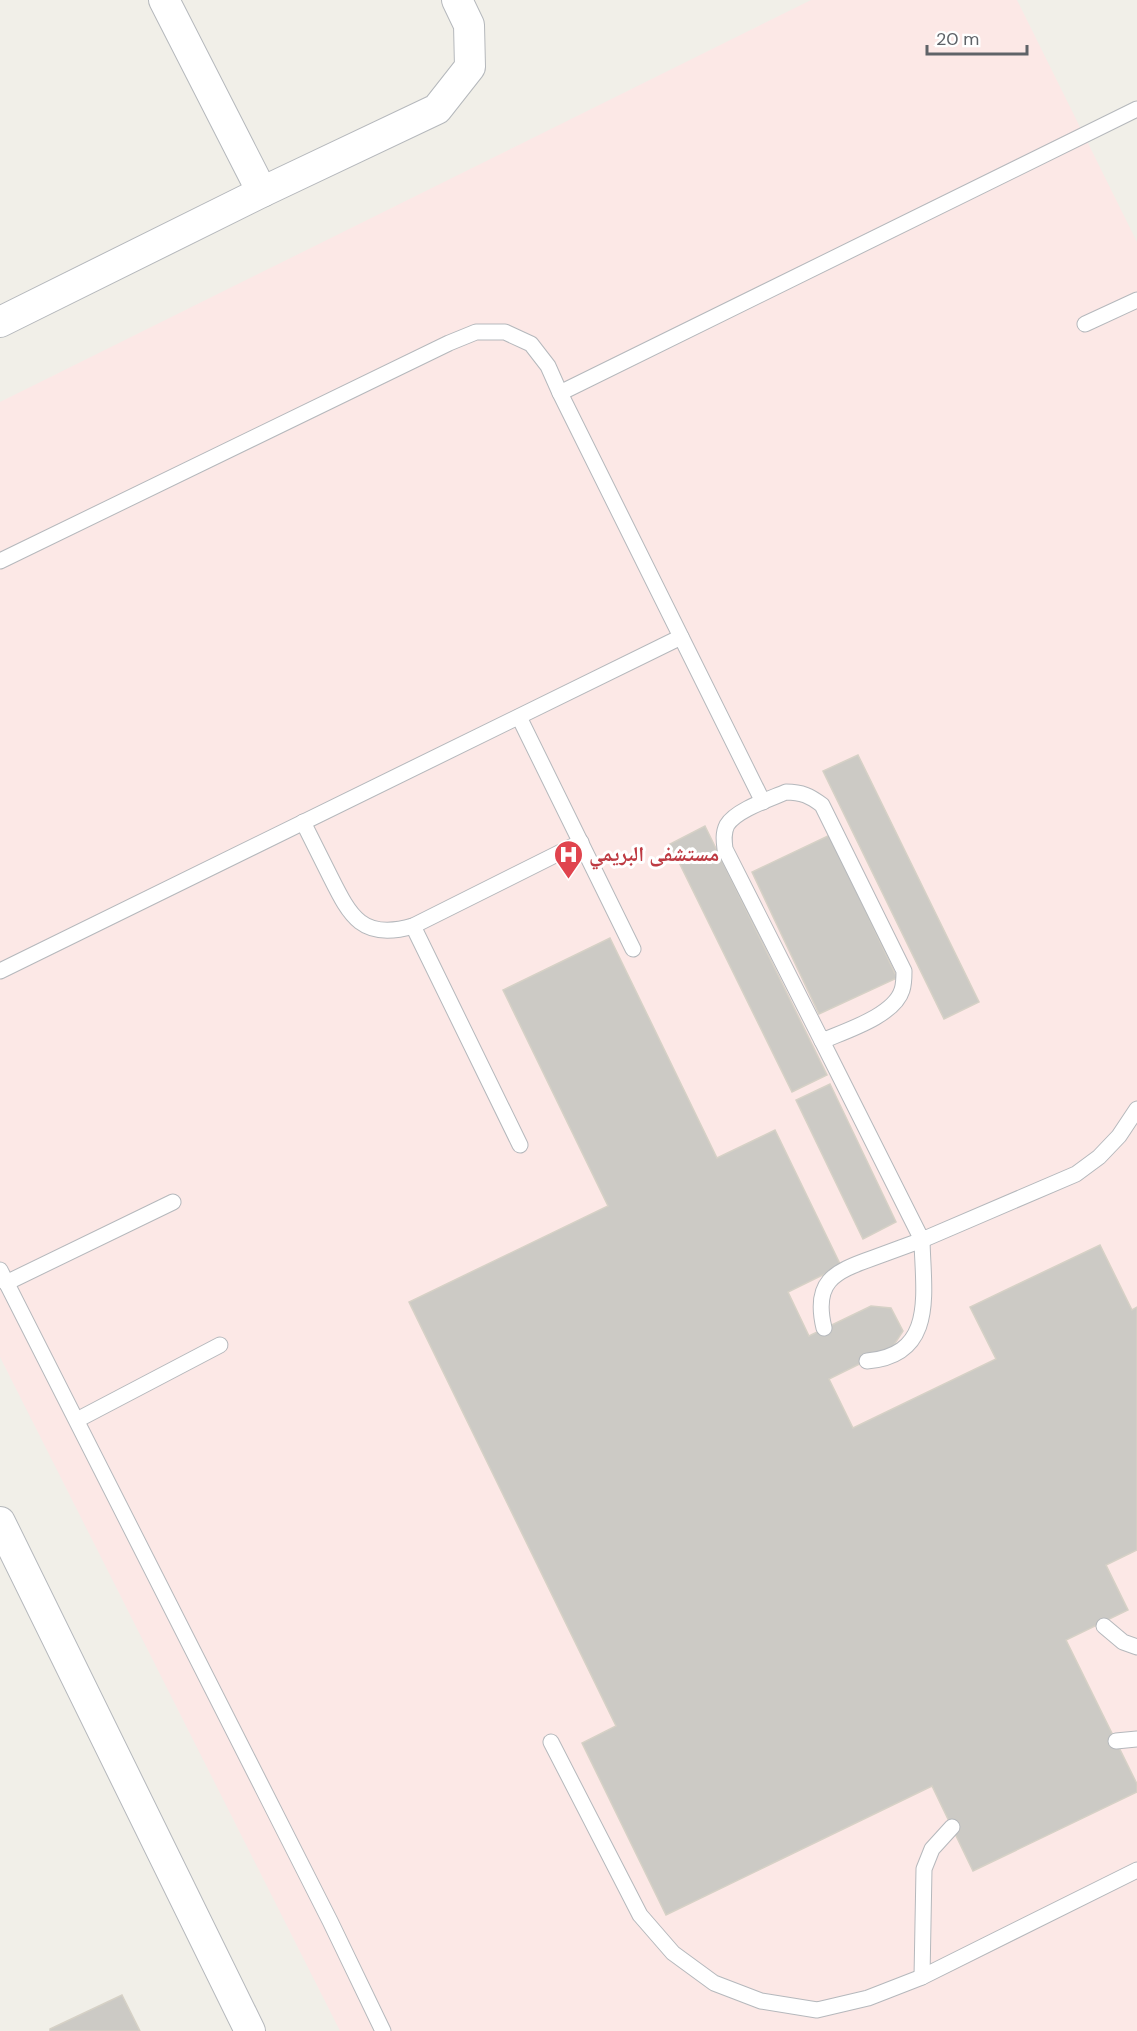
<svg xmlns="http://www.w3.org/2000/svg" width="1137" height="2031" viewBox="0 0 1137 2031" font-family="'DM Sans','Noto Naskh Arabic',sans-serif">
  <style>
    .medical { fill: #fce8e6 }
    .building { fill: #cccac5; stroke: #d6d1c6; stroke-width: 1.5 }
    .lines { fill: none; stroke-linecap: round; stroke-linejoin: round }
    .service-casing { stroke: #b5b8bc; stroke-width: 17 }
    .minor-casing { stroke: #b5b8bc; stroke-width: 32 }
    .service { stroke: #fff; stroke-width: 15 }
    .minor { stroke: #fff; stroke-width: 30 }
    .labels { text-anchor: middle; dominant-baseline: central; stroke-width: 6; stroke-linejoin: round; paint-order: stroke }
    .health-label { font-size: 21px; font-weight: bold; fill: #be3a42; stroke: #fff; text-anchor: start }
  </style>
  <rect width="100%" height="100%" fill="#f1efe8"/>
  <polygon class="medical" points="811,0 1017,0 1137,242 1137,2031 340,2031 0,1357 0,402"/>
  <g class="building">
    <polygon points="858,755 979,1002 944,1019 823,771"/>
    <polygon points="705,826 827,1075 792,1092 670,844"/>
    <polygon points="830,835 897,978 819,1014 752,872"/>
    <polygon points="610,938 717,1158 775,1130 841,1266 788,1292 809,1336 871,1306 891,1308 903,1331 892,1348 829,1379 853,1428 996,1359 970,1307 1100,1245 1132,1310 1137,1307 1137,1550 1106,1565 1128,1610 1066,1640 1137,1784 1137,1792 973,1871 932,1786 666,1915 582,1743 616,1726 409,1302 608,1206 503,990"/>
    <polygon points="830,1084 896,1222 863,1239 796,1100"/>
    <polygon points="122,1995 140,2031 50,2031 50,2029"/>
  </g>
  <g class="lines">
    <defs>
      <g id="service">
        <polyline points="1085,324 1137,300"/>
        <polyline points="560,393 1137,109"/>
        <polyline points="0,561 449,343 476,332 505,332 531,344 548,366 560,393 763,802"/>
        <polyline points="519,717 633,949"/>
        <path d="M786,792C802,792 810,796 822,805L904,971C904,977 904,984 902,990C894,1016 845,1031 822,1041L725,849C724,841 723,833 727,825C736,810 770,799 786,792Z"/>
        <path d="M303,822C312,840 321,858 330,876C350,916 362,941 413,926L581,842"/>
        <polyline points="413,926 520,1145"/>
        <polyline points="0,971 681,637"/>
        <polyline points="822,1041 922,1240 1076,1174 1099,1157 1119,1136 1137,1109"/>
        <polyline points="0,1270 330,1921 383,2031"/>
        <polyline points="6,1283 173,1202"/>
        <path d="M824,1328C813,1282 833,1272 873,1258C889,1252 906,1246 922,1240C923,1292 937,1355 867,1361"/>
        <polyline points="77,1420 220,1345"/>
        <polyline points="1104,1626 1123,1642 1137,1647"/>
        <polyline points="1116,1741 1137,1739"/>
        <polyline points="551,1742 640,1915 673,1953 714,1983 761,2001 817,2010 868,1998 922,1977 1137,1870"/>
        <polyline points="922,1977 924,1869 932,1849 952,1827"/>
      </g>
      <g id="minor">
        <polyline points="164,0 262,192"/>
        <polyline points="0,322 262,192 437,109 470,67 469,25 457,0"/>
        <polyline points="0,1522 250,2031"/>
      </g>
    </defs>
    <use href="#service" class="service-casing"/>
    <use href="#minor" class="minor-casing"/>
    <use href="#service" class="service"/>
    <use href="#minor" class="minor"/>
  </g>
  <defs>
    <symbol id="hospital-pin" viewBox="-11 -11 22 30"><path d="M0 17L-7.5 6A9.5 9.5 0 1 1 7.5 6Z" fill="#e0444e" stroke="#fff"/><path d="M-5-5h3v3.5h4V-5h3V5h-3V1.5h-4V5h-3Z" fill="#fff"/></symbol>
  </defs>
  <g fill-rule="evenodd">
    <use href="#hospital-pin" x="552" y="838" width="33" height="45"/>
  </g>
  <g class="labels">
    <g class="health-label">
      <text x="589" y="854">مستشفى البريمي</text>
    </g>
  </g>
  <path d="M927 45v9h100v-9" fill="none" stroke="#5f6368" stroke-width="3"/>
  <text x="936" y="45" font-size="18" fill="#5f6368" stroke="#ffffff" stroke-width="4.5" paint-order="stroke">20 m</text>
</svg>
